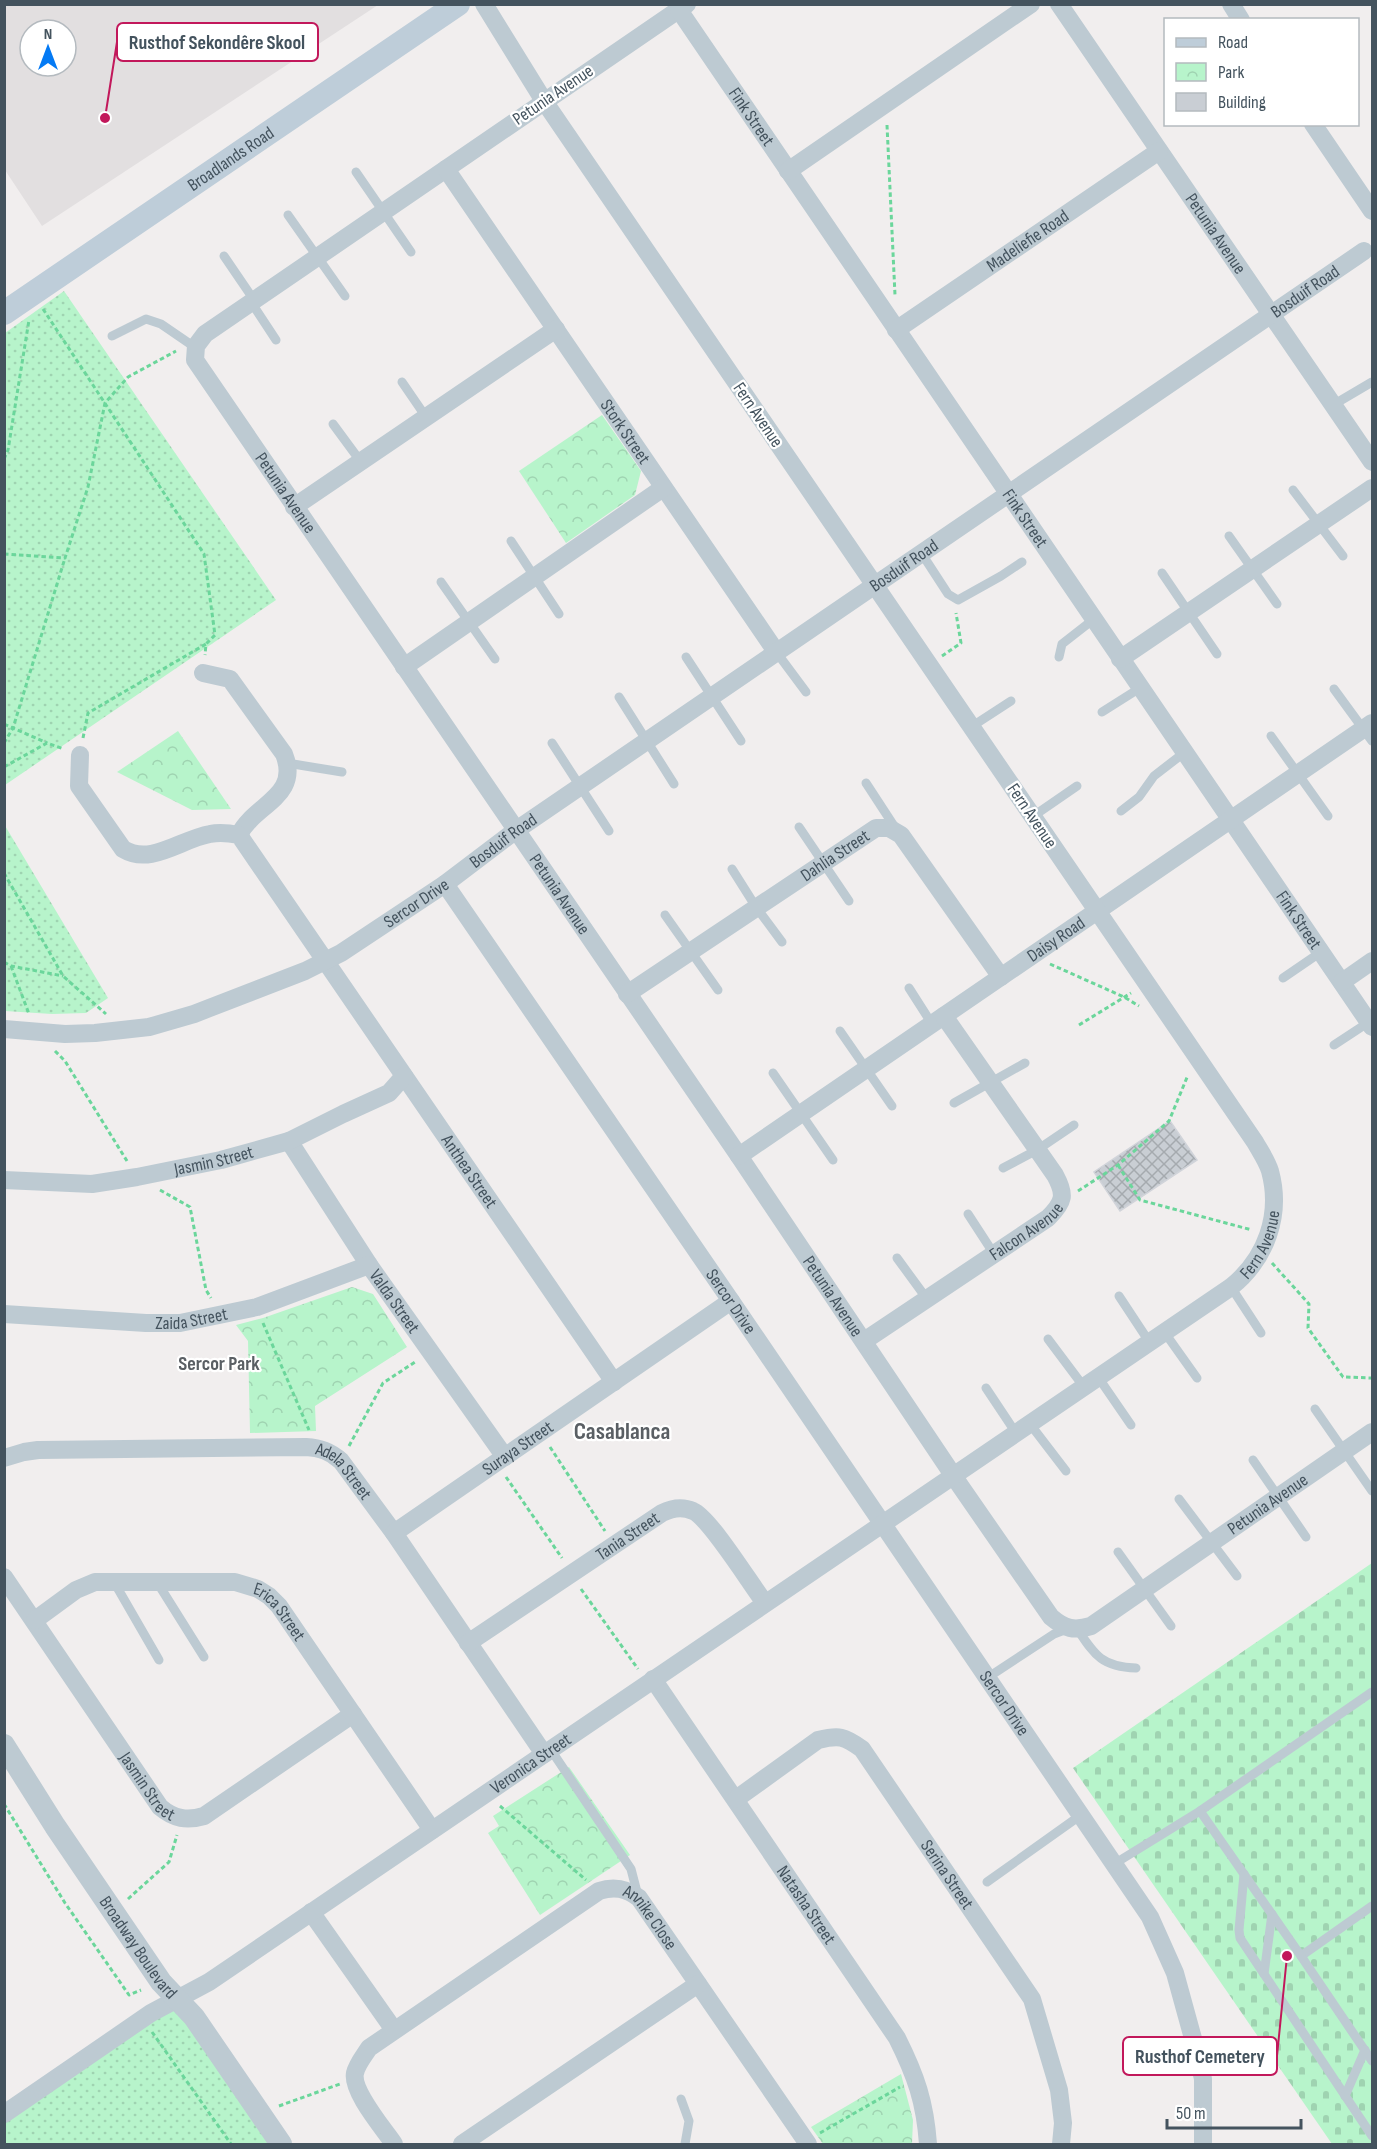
<svg xmlns="http://www.w3.org/2000/svg" width="1377" height="2149" viewBox="0 0 1377 2149" font-family="'Sofia Sans Condensed',sans-serif">
  <style>
    .education { fill: #e2dfe0; fill-rule: evenodd }
    .grass { fill: url(#grass-dots) }
    .cemetery { fill: url(#cemetery-stones) }
    .park { fill: url(#park-crowns) }
    .building { fill: url(#building-cross-hatch); stroke: #d1d4da; stroke-width: 1.5 }
    .lines { fill: none; stroke-linecap: round; stroke-linejoin: round }
    .path { stroke: #6bd69b; stroke-width: 3; stroke-dasharray: 4.5 3; stroke-linecap: butt }
    .service { stroke: #bdcad2; stroke-width: 9 }
    .minor { stroke: #bdcad2; stroke-width: 18 }
    .tertiary { stroke: #bdcad2; stroke-width: 22 }
    .secondary { stroke: #becdd9; stroke-width: 24 }
    .labels { text-anchor: middle; dominant-baseline: central; stroke-width: 4.5; stroke-linejoin: round; paint-order: stroke }
    .street-label { font-size: 18px; fill: #44535e; stroke: #fff }
    .neighbourhood-label { font-size: 20px; font-weight: bold; fill: #5a5f64; stroke: #fff }
    .district-label { font-size: 24px; font-weight: bold; fill: #5a5f64; stroke: #fff }
    .leader { fill: none; stroke: #c2185b; stroke-width: 2 }
    .callout-dot { fill: #c2185b; stroke: #fff; stroke-width: 2 }
    .callout { fill: #fff; stroke: #c2185b; stroke-width: 2 }
    .callout-label { font-size: 20px; text-anchor: middle; font-weight: bold; fill: #44535e }
  </style>
  <defs>
    <pattern id="grass-dots" width="8" height="8" patternUnits="userSpaceOnUse" patternTransform="scale(1.5)"><rect width="8" height="8" fill="#b7f4cb"/><path d="M2 2h.1M6 6h.1" fill="none" stroke="#9fd3b1" stroke-width="1.8" stroke-linecap="round"/></pattern>
    <pattern id="cemetery-stones" width="16" height="16" patternUnits="userSpaceOnUse" patternTransform="scale(1.5)"><rect width="16" height="16" fill="#b7f4cb"/><path d="M2 7V4a2 2 0 0 1 4 0v3zM10 15v-3a2 2 0 0 1 4 0v3z" fill="#9fd3b1"/></pattern>
    <pattern id="park-crowns" width="20" height="18" patternUnits="userSpaceOnUse" patternTransform="scale(1.5)"><rect width="20" height="18" fill="#b7f4cb"/><path d="M2 6a3 3 0 1 1 6 0M12 15a3 3 0 1 1 6 0" fill="none" stroke="#9fd3b1"/></pattern>
    <pattern id="building-cross-hatch" width="8" height="8" patternUnits="userSpaceOnUse" patternTransform="scale(1.5)"><rect width="8" height="8" fill="#c9ced4"/><path d="M0 0l8 8M0 8l8-8" fill="none" stroke="#a5aaaf"/></pattern>
  </defs>
  <rect width="100%" height="100%" fill="#f1eeee"/>
  <path class="education" d="M4,5L5,4L378,5L42,226L5,170ZM30,30H66V66H30Z"/>
  <g class="grass">
    <polygon points="64,291 276,600 5,785 5,333"/>
    <polygon points="4,824 108,998 86,1013 52,1014 5,1011"/>
    <polygon points="176,1999 281,2144 5,2144 4,2117"/>
  </g>
  <polygon class="cemetery" points="1372,1563 1372,2144 1332,2144 1073,1768"/>
  <g class="park">
    <polygon points="602,415 641,471 635,495 566,543 519,471"/>
    <polygon points="178,731 231,809 192,810 117,772"/>
    <polygon points="352,1287 373,1294 407,1347 315,1406 316,1431 250,1433 248,1341 236,1325 263,1318"/>
    <polygon points="569,1767 630,1855 540,1915 488,1833 499,1826 493,1816"/>
    <polygon points="901,2074 913,2120 912,2144 823,2144 811,2127"/>
  </g>
  <polygon class="building" points="1170,1121 1197,1160 1120,1211 1094,1172"/>
  <g class="lines">
    <g class="path">
      <polyline points="887,125 895,295"/>
      <polyline points="43,309 204,554 215,635 206,644"/>
      <polyline points="4,459 8,450 29,320"/>
      <polyline points="4,554 65,558 88,487 105,403 128,377 176,351"/>
      <polyline points="942,656 961,643 956,613"/>
      <polyline points="4,724 47,743"/>
      <polyline points="83,738 88,713 206,644 205,655"/>
      <polyline points="4,743 13,728 65,558"/>
      <polyline points="4,767 47,743 64,749"/>
      <polyline points="4,873 63,976 106,1014"/>
      <polyline points="4,962 11,966 63,976"/>
      <polyline points="1050,964 1124,997 1139,1006"/>
      <polyline points="11,966 29,1014"/>
      <polyline points="1079,1025 1131,993"/>
      <polyline points="55,1051 65,1061 127,1161"/>
      <polyline points="1118,1165 1140,1200 1252,1230"/>
      <polyline points="160,1190 190,1207 206,1290 211,1298"/>
      <polyline points="1078,1191 1118,1165 1169,1121 1188,1075"/>
      <polyline points="1272,1263 1309,1304 1308,1328 1343,1377 1372,1378"/>
      <polyline points="263,1323 309,1430"/>
      <polyline points="349,1446 383,1383 415,1362"/>
      <polyline points="550,1447 605,1531"/>
      <polyline points="506,1477 562,1558"/>
      <polyline points="581,1589 638,1669"/>
      <polyline points="4,1804 65,1903 129,1995 141,1990"/>
      <polyline points="500,1806 586,1880"/>
      <polyline points="128,1899 169,1862 177,1835"/>
      <polyline points="152,2032 231,2144"/>
      <polyline points="279,2106 340,2084"/>
      <polyline points="820,2133 900,2087"/>
    </g>
    <g class="service">
      <polyline points="356,172 411,252"/>
      <polyline points="288,215 345,296"/>
      <polyline points="224,256 254,300"/>
      <polyline points="251,302 276,340"/>
      <polyline points="112,336 146,319 161,324 196,348"/>
      <polyline points="402,382 426,417"/>
      <polyline points="1333,405 1372,382"/>
      <polyline points="333,424 361,462"/>
      <polyline points="1293,490 1343,556"/>
      <polyline points="1229,536 1277,604"/>
      <polyline points="511,541 559,614"/>
      <polyline points="922,554 948,594 958,600 1001,576 1022,562"/>
      <polyline points="1162,573 1217,654"/>
      <polyline points="441,582 495,659"/>
      <polyline points="777,653 806,692"/>
      <polyline points="686,657 741,741"/>
      <polyline points="1059,657 1062,644 1094,619"/>
      <polyline points="1334,689 1372,741"/>
      <polyline points="619,697 674,784"/>
      <polyline points="1102,712 1140,688"/>
      <polyline points="971,727 1011,701"/>
      <polyline points="1271,736 1328,816"/>
      <polyline points="552,743 609,831"/>
      <polyline points="287,763 342,772"/>
      <polyline points="866,783 896,829"/>
      <polyline points="1121,811 1139,797 1154,776 1185,752"/>
      <polyline points="1032,817 1077,786"/>
      <polyline points="799,827 849,901"/>
      <polyline points="732,869 756,907 782,942"/>
      <polyline points="665,915 718,990"/>
      <polyline points="1283,978 1321,952"/>
      <polyline points="909,988 932,1024"/>
      <polyline points="840,1031 892,1106"/>
      <polyline points="1334,1045 1369,1022"/>
      <polyline points="773,1073 833,1160"/>
      <polyline points="954,1103 1025,1063"/>
      <polyline points="1003,1168 1037,1150 1074,1125"/>
      <polyline points="968,1214 994,1254"/>
      <polyline points="897,1258 927,1299"/>
      <polyline points="1231,1287 1261,1333"/>
      <polyline points="1119,1296 1150,1343"/>
      <polyline points="1165,1333 1197,1378"/>
      <polyline points="1048,1339 1084,1387"/>
      <polyline points="1098,1377 1131,1425"/>
      <polyline points="986,1388 1016,1433"/>
      <polyline points="1315,1409 1372,1491"/>
      <polyline points="1030,1424 1066,1471"/>
      <polyline points="1253,1460 1306,1537"/>
      <polyline points="1179,1499 1237,1576"/>
      <polyline points="1118,1552 1171,1626"/>
      <polyline points="114,1582 159,1660"/>
      <polyline points="157,1582 204,1657"/>
      <path d="M1078,1630C1095,1656 1103,1667 1136,1668"/>
      <polyline points="987,1678 1054,1634 1067,1629"/>
      <polyline points="551,1750 631,1869 638,1896"/>
      <polyline points="1200,1811 1372,1692"/>
      <polyline points="1114,1864 1200,1811 1301,1956 1372,1906"/>
      <polyline points="1244,1874 1239,1930 1240,1938 1372,2136"/>
      <polyline points="987,1882 1081,1815"/>
      <polyline points="1301,1956 1372,2061"/>
      <polyline points="1264,1974 1272,1914"/>
      <polyline points="1345,2096 1365,2050"/>
      <polyline points="681,2099 689,2121 685,2144"/>
    </g>
    <g class="minor">
      <path id="s1" d="M687,4L205,334L196,346L195,360L739,1156L961,1487L1051,1617C1065,1629 1074,1631 1091,1626L1372,1432"/>
      <path id="s2" d="M1059,4L1372,462"/>
      <polyline points="1231,4 1241,20"/>
      <path id="s3" d="M679,10L1372,1027"/>
      <polyline points="1313,124 1372,211"/>
      <path id="s4" d="M446,169L777,653"/>
      <polyline points="788,171 1031,4"/>
      <path id="s5" d="M896,330L1159,151"/>
      <polyline points="294,507 556,329"/>
      <polyline points="1120,659 1372,488"/>
      <polyline points="404,667 663,488"/>
      <path d="M203,673L230,679L284,754C301,797 254,804 239,835"/>
      <path id="s6" d="M80,755L79,786L123,849C151,866 181,839 210,834C219,832 229,833 239,835L614,1382"/>
      <path id="s7" d="M445,884L731,1301L1150,1917L1175,1973L1197,2053L1203,2079V2144"/>
      <polyline points="1342,982 1372,961"/>
      <path id="s8" d="M627,994L876,828H889L901,835L1001,977"/>
      <path id="s9" d="M4,1029L65,1034L95,1033L149,1027L194,1014L305,971L341,953L445,884L515,831L1364,251"/>
      <path id="s10" d="M289,1141L369,1265L505,1457"/>
      <path id="s11" d="M739,1156L1372,723"/>
      <path id="s12" d="M4,1180L92,1184L137,1177L221,1160L289,1141L343,1114L389,1093L404,1076"/>
      <path id="s13" d="M4,1314L146,1323H180L257,1307L369,1265"/>
      <path id="s14" d="M864,1341L1048,1218C1064,1202 1066,1195 1055,1175L944,1016"/>
      <path id="s15" d="M4,1458L24,1452L38,1450L306,1447C320,1448 330,1451 341,1461L394,1533L544,1754"/>
      <path id="s16" d="M394,1533L731,1301"/>
      <path id="s17" d="M4,1577L160,1807C174,1819 187,1821 204,1816L353,1714"/>
      <path id="s18" d="M35,1620L76,1590L95,1582H235L258,1589L269,1596L279,1606L432,1830"/>
      <path id="s19" d="M468,1643L662,1513C672,1508 682,1506 693,1511C710,1518 751,1585 765,1603"/>
      <path id="s20" d="M653,1679L897,2038C916,2076 925,2102 928,2144"/>
      <path id="s21" d="M736,1799L818,1740C839,1735 844,1736 862,1749L1032,1999L1059,2090L1063,2123L1061,2144"/>
      <polyline points="311,1912 394,2030"/>
      <path id="s22" d="M4,2114L151,2013L209,1982L1231,1287C1266,1259 1282,1215 1270,1171C1267,1161 1260,1151 1255,1142L544,101L484,4"/>
      <path id="s23" d="M394,2144C384,2129 351,2091 355,2073C357,2064 364,2056 369,2048L599,1891C614,1886 626,1888 639,1898L808,2144"/>
      <polyline points="462,2144 698,1984"/>
    </g>
    <path class="tertiary" id="s24" d="M4,1745L55,1826L161,1982L194,2017L281,2144"/>
    <path class="secondary" id="s25" d="M4,313L458,4"/>
  </g>
  <g class="labels">
    <g class="street-label">
      <text transform="translate(553 95) rotate(-34)">Petunia Avenue</text>
      <text stroke="none"><textPath href="#s3" startOffset="129">Fink Street</textPath></text>
      <text stroke="none"><textPath href="#s25" startOffset="274">Broadlands Road</textPath></text>
      <text stroke="none"><textPath href="#s2" startOffset="278">Petunia Avenue</textPath></text>
      <text stroke="none"><textPath href="#s5" startOffset="159">Madeliefie Road</textPath></text>
      <text stroke="none"><textPath href="#s9" startOffset="1521">Bosduif Road</textPath></text>
      <text transform="translate(758 415) rotate(56)">Fern Avenue</text>
      <text stroke="none"><textPath href="#s4" startOffset="318">Stork Street</textPath></text>
      <text stroke="none"><textPath href="#s1" startOffset="774">Petunia Avenue</textPath></text>
      <text stroke="none"><textPath href="#s3" startOffset="615">Fink Street</textPath></text>
      <text stroke="none"><textPath href="#s9" startOffset="1035">Bosduif Road</textPath></text>
      <text transform="translate(1032 816) rotate(56)">Fern Avenue</text>
      <text stroke="none"><textPath href="#s9" startOffset="549">Bosduif Road</textPath></text>
      <text stroke="none"><textPath href="#s8" startOffset="250">Dahlia Street</textPath></text>
      <text stroke="none"><textPath href="#s1" startOffset="1260">Petunia Avenue</textPath></text>
      <text stroke="none"><textPath href="#s9" startOffset="442">Sercor Drive</textPath></text>
      <text stroke="none"><textPath href="#s3" startOffset="1101">Fink Street</textPath></text>
      <text stroke="none"><textPath href="#s11" startOffset="384">Daisy Road</textPath></text>
      <text stroke="none"><textPath href="#s12" startOffset="212">Jasmin Street</textPath></text>
      <text stroke="none"><textPath href="#s6" startOffset="636">Anthea Street</textPath></text>
      <text stroke="none"><textPath href="#s14" startOffset="196">Falcon Avenue</textPath></text>
      <text stroke="none"><textPath href="#s22" startOffset="1533">Fern Avenue</textPath></text>
      <text stroke="none"><textPath href="#s1" startOffset="1746">Petunia Avenue</textPath></text>
      <text stroke="none"><textPath href="#s10" startOffset="192">Valda Street</textPath></text>
      <text stroke="none"><textPath href="#s7" startOffset="506">Sercor Drive</textPath></text>
      <text stroke="none"><textPath href="#s13" startOffset="188">Zaida Street</textPath></text>
      <text stroke="none"><textPath href="#s16" startOffset="150">Suraya Street</textPath></text>
      <text stroke="none"><textPath href="#s15" startOffset="350">Adela Street</textPath></text>
      <text stroke="none"><textPath href="#s1" startOffset="2392">Petunia Avenue</textPath></text>
      <text stroke="none"><textPath href="#s19" startOffset="192">Tania Street</textPath></text>
      <text stroke="none"><textPath href="#s18" startOffset="267">Erica Street</textPath></text>
      <text stroke="none"><textPath href="#s7" startOffset="992">Sercor Drive</textPath></text>
      <text stroke="none"><textPath href="#s22" startOffset="633">Veronica Street</textPath></text>
      <text stroke="none"><textPath href="#s17" startOffset="254">Jasmin Street</textPath></text>
      <text stroke="none"><textPath href="#s21" startOffset="300">Serina Street</textPath></text>
      <text stroke="none"><textPath href="#s20" startOffset="273">Natasha Street</textPath></text>
      <text stroke="none"><textPath href="#s23" startOffset="454">Annike Close</textPath></text>
      <text stroke="none"><textPath href="#s24" startOffset="243">Broadway Boulevard</textPath></text>
    </g>
    <g class="neighbourhood-label">
      <text x="219" y="1364">Sercor Park</text>
    </g>
    <g class="district-label">
      <text x="622" y="1431">Casablanca</text>
    </g>
  </g>
  <path class="leader" d="M105 118L117 42M1287 1956L1277 2056"/>
  <g class="callout-dot">
    <circle cx="105" cy="118" r="6"/>
    <circle cx="1287" cy="1956" r="6"/>
  </g>
  <g class="callout">
    <rect x="117" y="23" width="201" height="38" rx="6"/>
    <rect x="1123" y="2037" width="154" height="38" rx="6"/>
  </g>
  <g class="callout-label">
    <text x="217" y="49">Rusthof Sekondêre Skool</text>
    <text x="1200" y="2063">Rusthof Cemetery</text>
  </g>
  <rect width="1377" height="2149" fill="none" stroke="#44535e" stroke-width="12"/>
  <rect x="1164" y="18" width="195" height="108" fill="#ffffff" stroke="#b4babf" stroke-width="1.5"/>
  <rect x="1176" y="38" width="30" height="9" fill="#becdd9" stroke="#b4babf" stroke-width="1.5"/>
  <text x="1218" y="48" font-size="18" fill="#44535e">Road</text>
  <rect x="1176" y="63" width="30" height="18" fill="url(#park-crowns)" stroke="#b4babf" stroke-width="1.5"/>
  <text x="1218" y="78" font-size="18" fill="#44535e">Park</text>
  <rect x="1176" y="93" width="30" height="18" fill="#c9ced4" stroke="#b4babf" stroke-width="1.5"/>
  <text x="1218" y="108" font-size="18" fill="#44535e">Building</text>
  <g transform="translate(48 48)"><circle r="28" fill="#ffffff" stroke="#b4babf" stroke-width="1.5"/>
  <path d="M0-4.5L10 22L0 15L-10 22Z" fill="#047af4"/>
  <text y="-9" font-size="16" font-weight="bold" text-anchor="middle" fill="#44535e">N</text>
  </g>
  <path d="M1167 2119v9h134v-9" fill="none" stroke="#44535e" stroke-width="3"/>
  <text x="1176" y="2119" font-size="18" fill="#44535e" stroke="#ffffff" stroke-width="4.5" paint-order="stroke">50 m</text>
</svg>
